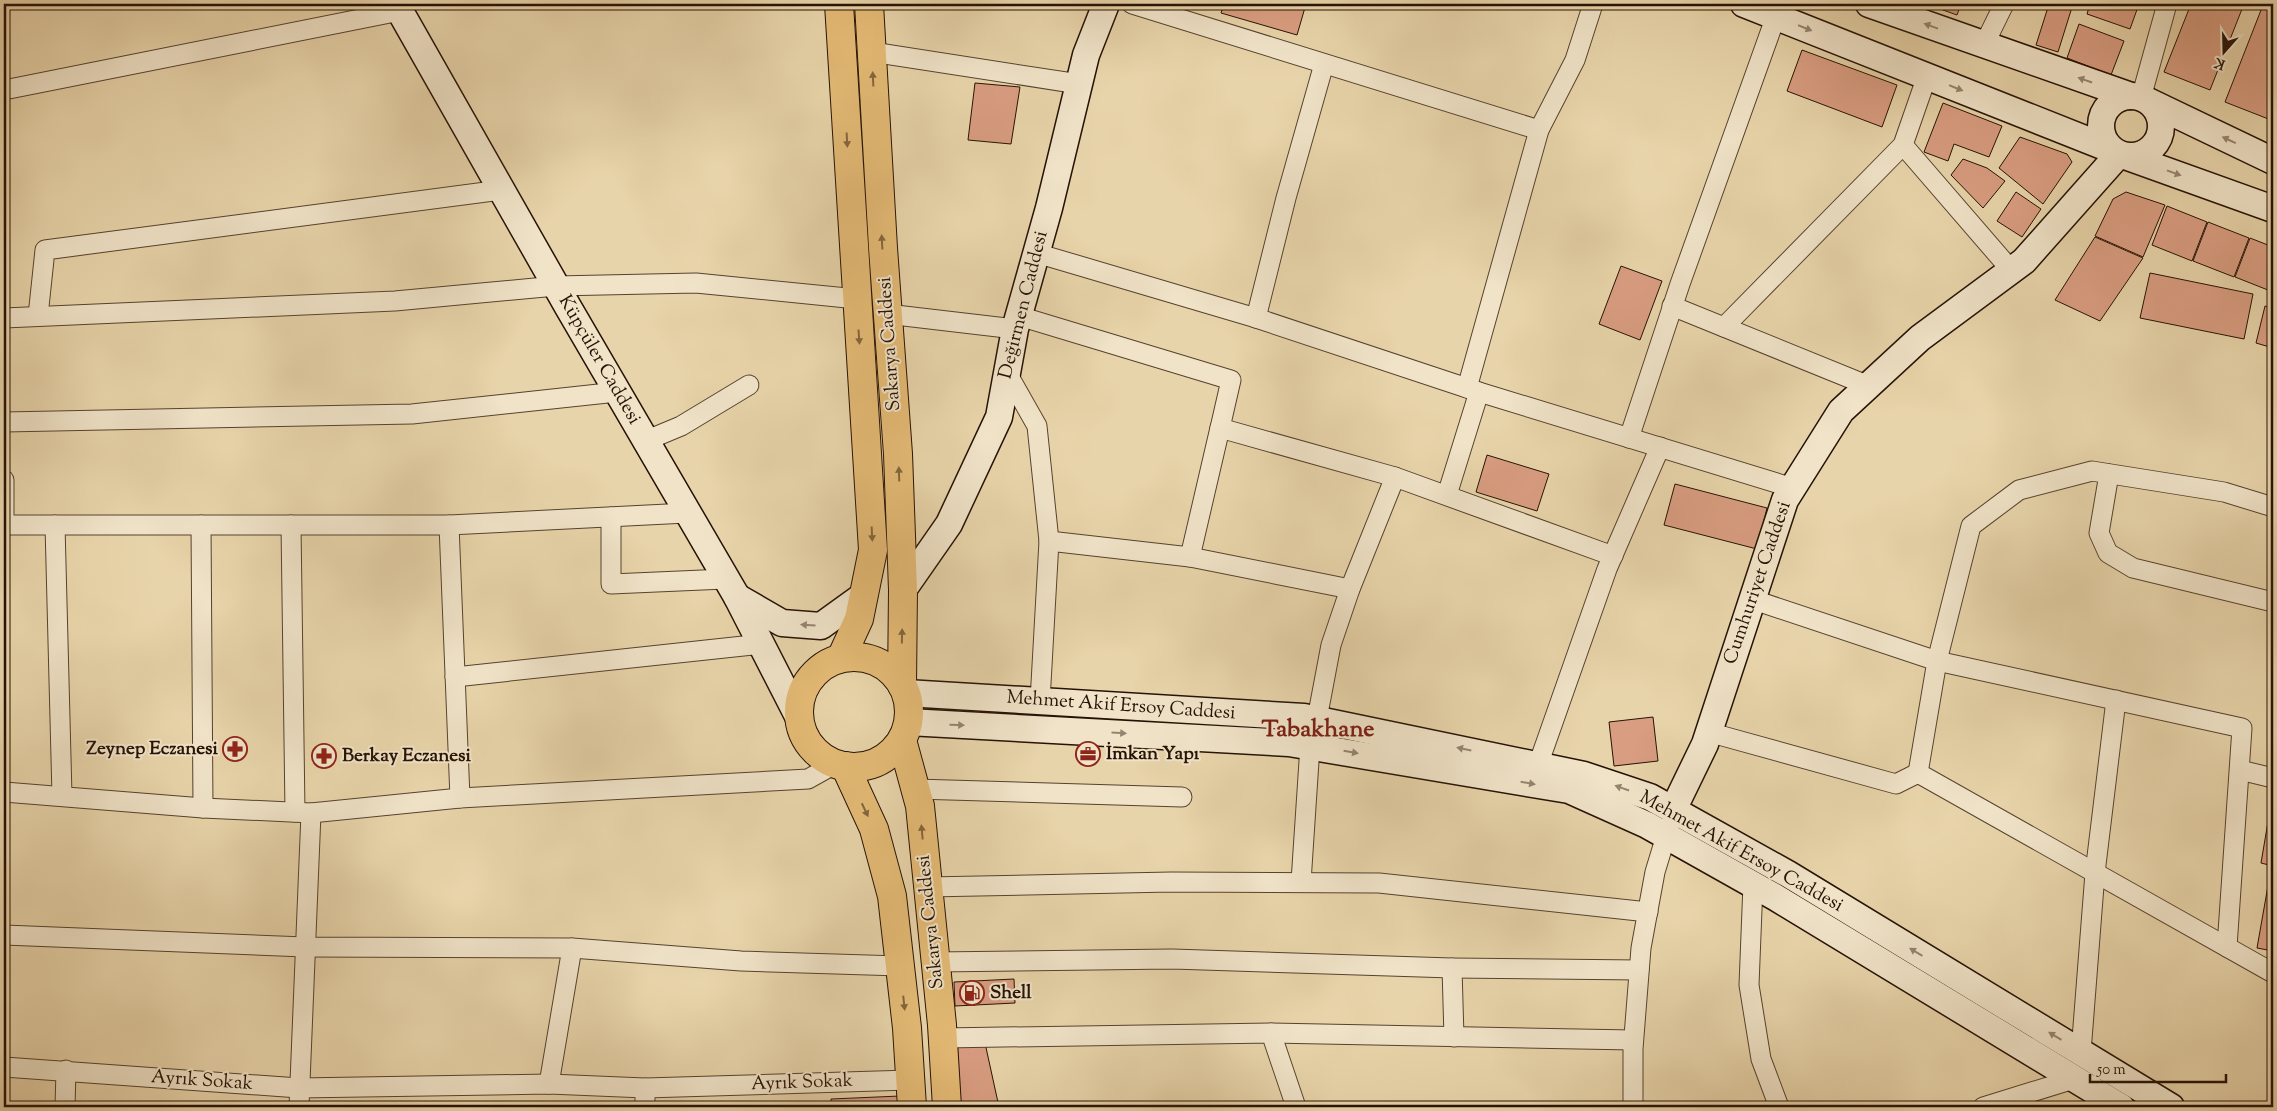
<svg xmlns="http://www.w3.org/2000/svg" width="2277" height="1111" viewBox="0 0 2277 1111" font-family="'Sorts Mill Goudy',serif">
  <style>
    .building { fill: #d99d81; stroke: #261205 }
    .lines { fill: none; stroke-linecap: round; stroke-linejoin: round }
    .street-casing { stroke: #56422e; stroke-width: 21 }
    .secondary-casing { stroke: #261205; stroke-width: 29 }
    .primary-casing { stroke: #261205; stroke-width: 30 }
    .street { stroke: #f0e3c8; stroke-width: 19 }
    .secondary { stroke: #f0e3c8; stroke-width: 26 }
    .primary { stroke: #e4ba75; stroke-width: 28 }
    .oneway { fill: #958570 }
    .oneway2 { fill: #85663d }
    .labels { text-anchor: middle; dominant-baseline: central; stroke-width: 4; stroke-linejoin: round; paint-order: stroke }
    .street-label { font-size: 19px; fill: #261205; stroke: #f0e3c8 }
    .poi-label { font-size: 19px; font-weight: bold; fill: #261205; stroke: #f0e3c8; text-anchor: start }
    .district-label { font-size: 24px; font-weight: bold; fill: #7a1f14; stroke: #f0e3c8 }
  </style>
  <rect width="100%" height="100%" fill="#e8d4aa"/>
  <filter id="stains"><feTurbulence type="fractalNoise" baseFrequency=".004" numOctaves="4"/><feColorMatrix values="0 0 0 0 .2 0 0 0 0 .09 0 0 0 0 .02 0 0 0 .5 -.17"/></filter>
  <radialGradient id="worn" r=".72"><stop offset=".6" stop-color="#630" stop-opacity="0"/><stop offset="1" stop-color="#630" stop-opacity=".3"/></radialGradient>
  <g class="building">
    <polygon points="1224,4 1306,4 1297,35 1221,13"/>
    <polygon points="1926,4 1961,4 1957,15"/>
    <polygon points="2049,4 2073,4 2058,52 2036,45"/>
    <polygon points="2090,4 2139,4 2130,29 2087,14"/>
    <polygon points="2191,4 2244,4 2210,90 2164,72"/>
    <polygon points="2263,5 2273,9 2273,114 2271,120 2225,102"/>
    <polygon points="2079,24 2124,41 2111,75 2067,58"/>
    <polygon points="1802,50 1897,85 1882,127 1787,91"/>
    <polygon points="975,83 1020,87 1011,144 968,140"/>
    <polygon points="1943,103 2002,126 1989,157 1954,144 1948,161 1924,152"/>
    <polygon points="2020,137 2067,154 2072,162 2043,204 1999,168"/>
    <polygon points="1963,159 1987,168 2005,181 1983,208 1951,175"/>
    <polygon points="2016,192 2041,209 2022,237 1997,221"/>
    <polygon points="2126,192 2165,205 2143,257 2095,236 2113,199"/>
    <polygon points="2167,206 2207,222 2192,261 2152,245"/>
    <polygon points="2208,222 2249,238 2234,277 2193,261"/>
    <polygon points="2095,237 2143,258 2100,321 2055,300"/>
    <polygon points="2250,238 2273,247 2273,292 2235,277"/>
    <polygon points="1621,266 1662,281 1640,340 1599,324"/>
    <polygon points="2150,273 2253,294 2244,339 2140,318"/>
    <polygon points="2265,306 2273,308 2273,348 2256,343"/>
    <polygon points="1487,455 1549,474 1537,511 1476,492"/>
    <polygon points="1675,484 1767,508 1757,549 1664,525"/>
    <polygon points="1653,717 1658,761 1614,766 1609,722"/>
    <polygon points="2270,810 2273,811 2273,866 2261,863"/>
    <polygon points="2269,880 2273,881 2273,951 2257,948"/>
    <polygon points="1014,979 1015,1003 955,1006 954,982"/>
    <polygon points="985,1043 999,1107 954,1107 950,1045"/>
    <polygon points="900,1096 900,1107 831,1107 831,1099"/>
  </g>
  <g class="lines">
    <defs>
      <g id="street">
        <polyline points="1132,4 1539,130"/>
        <polyline points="1984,45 2004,4"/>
        <polyline points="872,52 1079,84"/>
        <polyline points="4,90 400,11"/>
        <polyline points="2141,98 2167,4"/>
        <polyline points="1903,145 2011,270"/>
        <polyline points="1036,253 1256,318 1479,392 1793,488"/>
        <polyline points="1672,306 1869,386"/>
        <polyline points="887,314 1015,329"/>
        <polyline points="38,316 45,250 501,190"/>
        <polyline points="1019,316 1231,380 1220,428 1395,477 1613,556"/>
        <polyline points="4,318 395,301 556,286 696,283 857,299"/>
        <polyline points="1256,318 1286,198 1324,64"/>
        <polyline points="1724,327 1903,145 1927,76"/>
        <polyline points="1007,373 1037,426 1049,541 1040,701"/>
        <polyline points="1467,388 1539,130 1575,60 1593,4"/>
        <polyline points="4,422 412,414 617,392"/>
        <polyline points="1629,438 1680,284 1776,16"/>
        <polyline points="645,441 681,426 749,385"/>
        <polyline points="2109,474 2099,533 2108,553 2133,568 2273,602"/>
        <polyline points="4,480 4,525"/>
        <polyline points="1447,495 1479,392"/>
        <polyline points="2273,507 2224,492 2092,471 2019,490 1971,526 1937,661 1918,773 2273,973"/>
        <polyline points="611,517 611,584 725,579"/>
        <polyline points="4,525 449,525 687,513"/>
        <polyline points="55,525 62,796"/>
        <polyline points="201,525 203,808"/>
        <polyline points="291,525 295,812"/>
        <polyline points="449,525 460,798"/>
        <polyline points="1049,541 1190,557 1350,589"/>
        <polyline points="1190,557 1220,428"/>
        <polyline points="1751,599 1937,661 2242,728 2227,947"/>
        <polyline points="455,677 762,644"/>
        <polyline points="1317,719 1331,645 1350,589 1395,477"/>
        <polyline points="1708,732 1896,784 1918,773"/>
        <polyline points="1538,765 1607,569 1660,447"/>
        <polyline points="2240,770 2273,778"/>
        <polyline points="915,789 1182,797"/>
        <polyline points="4,792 203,808 311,813 460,798 808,779 835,764"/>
        <polyline points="1301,882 1310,746"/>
        <polyline points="1753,884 1749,985 1761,1059 1779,1107"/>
        <polyline points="927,887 1171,882 1379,883 1648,912"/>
        <polyline points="4,935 305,947 572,948 741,961 900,966"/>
        <polyline points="935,962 1172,959 1452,968 1639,970"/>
        <polyline points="1452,968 1454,1037"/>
        <polyline points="1271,1033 1633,1040"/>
        <polyline points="943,1038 1271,1033 1296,1107"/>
        <polyline points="2081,1052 2095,873 2116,700"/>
        <polyline points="4,1067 299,1088 549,1084 645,1088 910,1080"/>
        <polyline points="549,1084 572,948"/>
        <polyline points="65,1107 66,1070"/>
        <polyline points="299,1107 311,813"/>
        <polyline points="645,1107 645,1088"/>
        <polyline points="1633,1107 1633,1049 1641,948 1655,872 1669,826"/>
        <polyline points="1983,1107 2074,1079"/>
      </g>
      <g id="secondary">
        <polyline points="396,4 568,307 737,597 799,718"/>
        <polyline points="1744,4 2110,149"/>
        <polyline points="1869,4 2131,96"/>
        <circle cx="2131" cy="126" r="30"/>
        <polyline points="2150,102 2273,161"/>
        <polyline points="2128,157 2273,209"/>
        <polyline points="903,590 949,524 999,417 1015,329 1049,208 1086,55 1106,4"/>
        <polyline points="737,597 782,623 821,626 864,595"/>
        <polyline points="906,693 1304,717 1584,775 1650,797 1788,874 2171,1107"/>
        <polyline points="908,722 1289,743 1569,790 1647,825 1775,897 2121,1107"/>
        <polyline points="1673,810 1705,744 1785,500 1841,411 1920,338 2024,261 2119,154"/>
      </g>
      <g id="primary">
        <polyline points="839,4 873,550 859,619 841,658"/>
        <polyline points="869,4 883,248 898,454 903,590 902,685"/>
        <circle cx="854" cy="712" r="55"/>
        <polyline points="902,740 920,806 942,1025 947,1107"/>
        <polyline points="845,766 874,829 892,896 907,1028 912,1107"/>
      </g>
    </defs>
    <use href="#street" class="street-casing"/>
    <use href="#secondary" class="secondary-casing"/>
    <use href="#primary" class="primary-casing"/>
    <use href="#street" class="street"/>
    <use href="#secondary" class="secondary"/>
    <use href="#primary" class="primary"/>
  </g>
  <defs><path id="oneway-solid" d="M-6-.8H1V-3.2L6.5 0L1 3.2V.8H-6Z" transform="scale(1.25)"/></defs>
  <g class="oneway">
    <use href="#oneway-solid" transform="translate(1931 26) rotate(-160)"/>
    <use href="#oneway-solid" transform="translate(1805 28) rotate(22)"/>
    <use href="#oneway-solid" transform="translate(2085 80) rotate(-161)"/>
    <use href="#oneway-solid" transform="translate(1956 88) rotate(22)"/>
    <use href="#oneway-solid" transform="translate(2229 140) rotate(-155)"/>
    <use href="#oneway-solid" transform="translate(2174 173) rotate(20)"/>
    <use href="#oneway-solid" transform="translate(808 625) rotate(-176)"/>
    <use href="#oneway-solid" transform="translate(957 725) rotate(2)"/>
    <use href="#oneway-solid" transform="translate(1119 733) rotate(3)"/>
    <use href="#oneway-solid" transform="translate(1464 749) rotate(-168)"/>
    <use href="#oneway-solid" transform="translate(1351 752) rotate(10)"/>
    <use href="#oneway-solid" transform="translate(1528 783) rotate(10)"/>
    <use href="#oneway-solid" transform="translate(1622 788) rotate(-161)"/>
    <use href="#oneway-solid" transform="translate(1916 952) rotate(-149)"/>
    <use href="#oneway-solid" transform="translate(2055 1036) rotate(-149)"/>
  </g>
  <g class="oneway2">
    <use href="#oneway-solid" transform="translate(873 79) rotate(-93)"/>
    <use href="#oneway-solid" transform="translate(847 140) rotate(87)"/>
    <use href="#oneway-solid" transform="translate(882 242) rotate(-93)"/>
    <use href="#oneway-solid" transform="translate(859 337) rotate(86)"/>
    <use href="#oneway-solid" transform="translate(899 474) rotate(-92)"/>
    <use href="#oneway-solid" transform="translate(872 534) rotate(87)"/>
    <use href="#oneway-solid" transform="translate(902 636) rotate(-89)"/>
    <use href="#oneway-solid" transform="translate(865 810) rotate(65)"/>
    <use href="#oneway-solid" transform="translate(922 832) rotate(-95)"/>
    <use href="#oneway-solid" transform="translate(904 1003) rotate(84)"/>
  </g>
  <defs>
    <symbol id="pharmacy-ring" viewBox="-11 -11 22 22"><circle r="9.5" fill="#f0e3c8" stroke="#8f2418" stroke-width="1.5"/><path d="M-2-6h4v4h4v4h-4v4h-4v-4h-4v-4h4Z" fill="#8f2418"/></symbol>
    <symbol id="office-ring" viewBox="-11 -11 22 22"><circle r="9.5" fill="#f0e3c8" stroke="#8f2418" stroke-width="1.5"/><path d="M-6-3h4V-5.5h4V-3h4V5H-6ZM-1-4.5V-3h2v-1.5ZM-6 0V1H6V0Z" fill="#8f2418"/></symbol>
    <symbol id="fuel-ring" viewBox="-11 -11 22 22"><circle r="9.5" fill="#f0e3c8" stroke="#8f2418" stroke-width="1.5"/><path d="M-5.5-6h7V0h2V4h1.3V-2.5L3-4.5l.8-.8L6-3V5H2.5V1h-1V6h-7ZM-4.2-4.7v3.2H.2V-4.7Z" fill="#8f2418"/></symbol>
  </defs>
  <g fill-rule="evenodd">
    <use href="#pharmacy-ring" x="221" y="735" width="28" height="28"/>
    <use href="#office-ring" x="1074" y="740" width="28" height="28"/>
    <use href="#pharmacy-ring" x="310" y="742" width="28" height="28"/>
    <use href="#fuel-ring" x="958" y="979" width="28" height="28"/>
  </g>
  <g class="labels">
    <g class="street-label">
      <text transform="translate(1024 305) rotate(-76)">Değirmen Caddesi</text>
      <text transform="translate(890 344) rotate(-94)">Sakarya Caddesi</text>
      <text transform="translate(599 360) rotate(60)">Küpçüler Caddesi</text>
      <text transform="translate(1758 583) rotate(-71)">Cumhuriyet Caddesi</text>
      <text transform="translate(1121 706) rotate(4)">Mehmet Akif Ersoy Caddesi</text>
      <text transform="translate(1741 852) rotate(29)">Mehmet Akif Ersoy Caddesi</text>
      <text transform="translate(931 922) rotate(-96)">Sakarya Caddesi</text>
      <text transform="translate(202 1081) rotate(4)">Ayrık Sokak</text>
      <text transform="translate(802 1083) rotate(-2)">Ayrık Sokak</text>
    </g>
    <g class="poi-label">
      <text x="218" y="749" text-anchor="end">Zeynep Eczanesi</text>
      <text x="1106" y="754">İmkan Yapı</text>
      <text x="342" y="756">Berkay Eczanesi</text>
      <text x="990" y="993">Shell</text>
    </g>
    <g class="district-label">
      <text x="1318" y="730">Tabakhane</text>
    </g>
  </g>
  <rect width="2277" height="1111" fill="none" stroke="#e8d4aa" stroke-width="20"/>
  <rect x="5" y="5" width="2267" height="1101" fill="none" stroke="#261205" stroke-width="2.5"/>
  <rect x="10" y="10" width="2257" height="1091" fill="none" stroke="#261205"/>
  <g transform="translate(2224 52) rotate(200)" stroke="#f0e3c8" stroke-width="4" paint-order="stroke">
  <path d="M0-4L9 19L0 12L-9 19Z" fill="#261205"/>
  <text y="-8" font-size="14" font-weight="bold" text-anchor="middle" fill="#261205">K</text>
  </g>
  <path d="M2090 1074v8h136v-8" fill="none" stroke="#261205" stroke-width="2.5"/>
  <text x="2097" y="1074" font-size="15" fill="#261205" stroke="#f0e3c8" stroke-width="4" paint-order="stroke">50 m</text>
  <rect width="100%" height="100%" filter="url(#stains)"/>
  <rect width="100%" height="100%" fill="url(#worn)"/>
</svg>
